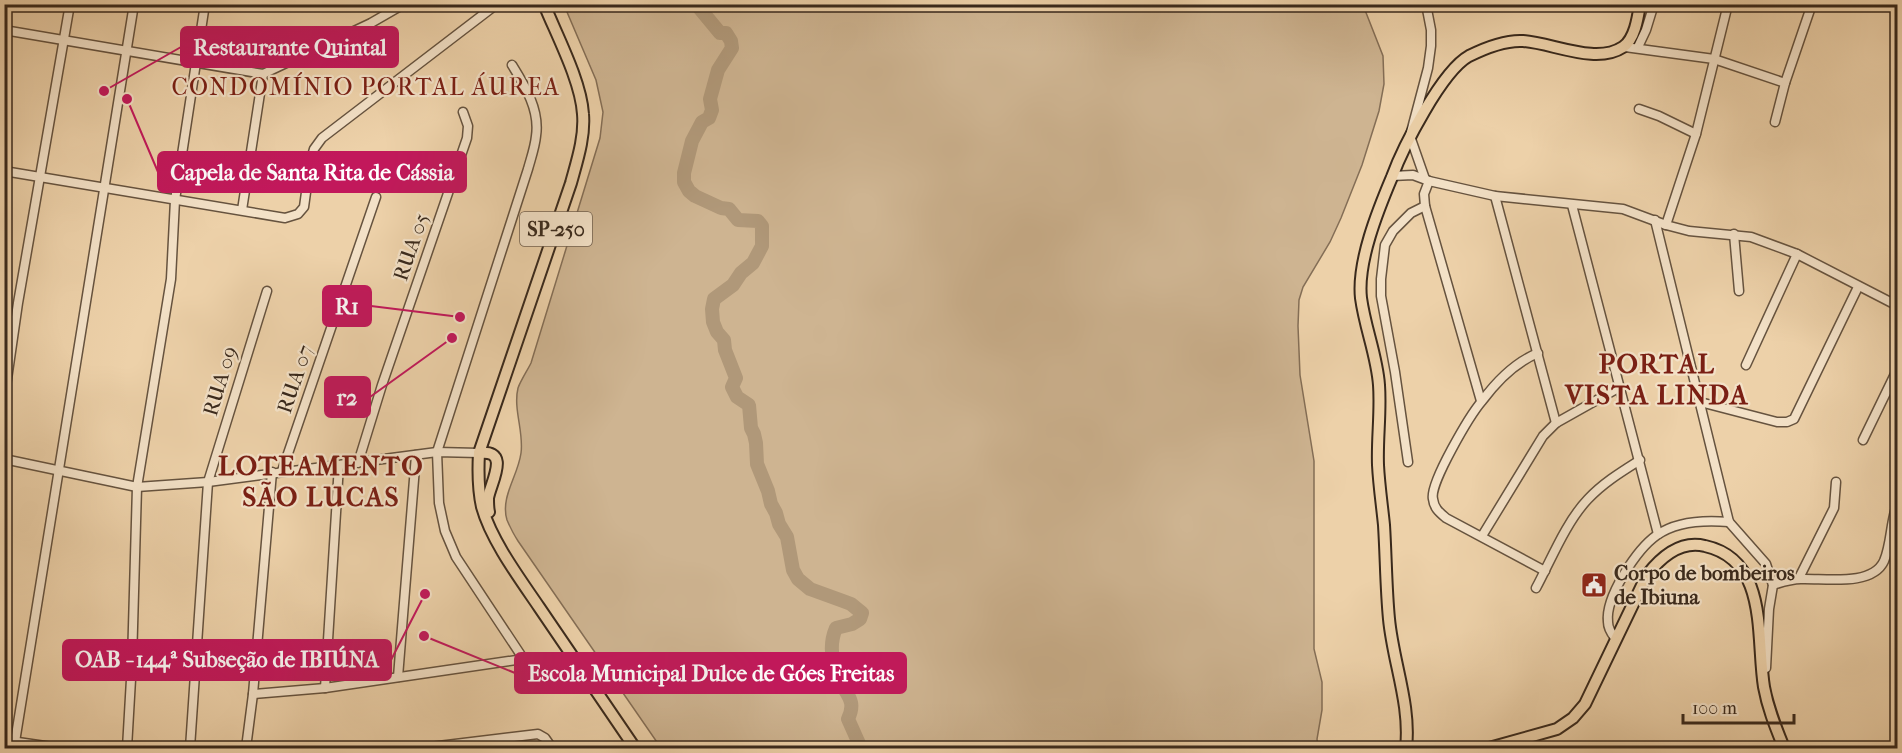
<svg xmlns="http://www.w3.org/2000/svg" width="1902" height="753" viewBox="0 0 1902 753" font-family="'IM FELL French Canon',serif">
  <style>
    .green { fill: #ceb491; stroke: #846e56; stroke-width: 1.5 }
    .lines { fill: none; stroke-linecap: round; stroke-linejoin: round }
    .river { stroke: #b09879; stroke-width: 14 }
    .minor-casing { stroke: #66533f; stroke-width: 11 }
    .major-casing { stroke: #39291c; stroke-width: 14 }
    .minor { stroke: #f3e1c7; stroke-width: 8 }
    .major { stroke: #edd1a9; stroke-width: 10 }
    .labels { text-anchor: middle; dominant-baseline: central; stroke-width: 4.5; stroke-linejoin: round; paint-order: stroke }
    .shield { fill: #f3e1c7; stroke: #71604f; stroke-width: 1.5 }
    .shield-label { font-size: 20px; font-weight: bold; fill: #39291c }
    .street-label { font-size: 21px; fill: #39291c; stroke: #f3e1c7 }
    .poi-label { font-size: 21px; font-weight: bold; fill: #39291c; stroke: #f3e1c7; text-anchor: start }
    .quarter-label { font-size: 24px; letter-spacing: 1.5px; fill: #7a1f14; stroke: #f3e1c7 }
    .district-label { font-size: 27px; font-weight: bold; letter-spacing: 1.5px; fill: #7a1f14; stroke: #f3e1c7 }
    .leader { fill: none; stroke: #c2185b; stroke-width: 2 }
    .callout-dot { fill: #c2185b; stroke: #f3e1c7; stroke-width: 2 }
    .callout { fill: #c2185b; stroke: #c2185b; stroke-width: 2 }
    .callout-label { font-size: 22px; text-anchor: middle; font-weight: bold; fill: #fff }
  </style>
  <rect width="100%" height="100%" fill="#edd1a9"/>
  <filter id="stains"><feTurbulence type="fractalNoise" baseFrequency=".00333" numOctaves="4"/><feColorMatrix values="0 0 0 0 .2 0 0 0 0 .09 0 0 0 0 .02 0 0 0 .5 -.17"/></filter>
  <radialGradient id="worn" r=".72"><stop offset=".6" stop-color="#630" stop-opacity="0"/><stop offset="1" stop-color="#630" stop-opacity=".3"/></radialGradient>
  <path class="green" d="M564,5H1363L1383,56L1384,84L1379,111L1362,165L1341,218L1330,242L1303,287L1299,300L1298,326L1300,375L1314,461V649L1322,682V710L1317,739L1318,748H661L518,541C514,535 510,527 507,520C500,497 518,476 521,453C524,432 513,409 518,388C521,380 527,371 531,363L600,138L603,112L596,80Z"/>
  <g class="lines">
    <path class="river" d="M696,4L720,33H726L731,41L732,48L718,70L710,99L712,110L709,118L702,122L692,141L684,173V182L689,191L695,196L721,208L729,209L738,220L758,221L762,226V246L753,263L741,273L733,285L714,299L712,309L713,322L717,332L724,340L725,350L736,378L732,387L737,397L749,405L751,428L754,434L756,443L757,464L768,491L771,504L776,513L779,524L787,537L793,570L798,579L810,589L843,601L851,604L862,613L860,619L852,624L836,628C829,644 832,663 839,679C846,695 857,700 848,719L861,748"/>
    <defs>
      <g id="minor">
        <polyline points="4,30 263,74 371,23 404,4"/>
        <polyline points="1625,47 1714,59 1785,83"/>
        <polyline points="1638,47 1646,30 1654,4"/>
        <path d="M512,65C525,86 540,110 536,136C535,147 531,158 528,169L437,452L439,503L445,531L456,557L540,684"/>
        <polyline points="1639,109 1659,116 1696,134"/>
        <polyline points="1775,122 1785,83 1812,4"/>
        <polyline points="4,171 285,218 298,214 304,207 310,163 314,149 322,138 497,4"/>
        <polyline points="1392,176 1413,175 1429,181 1495,196 1623,209 1666,225 1689,231 1751,237 1797,254 1898,306"/>
        <polyline points="1425,179 1410,136 1428,68 1431,46 1431,30 1426,4"/>
        <polyline points="1429,181 1424,194 1425,206 1481,401"/>
        <polyline points="1495,196 1556,423"/>
        <polyline points="1572,205 1658,534"/>
        <polyline points="242,210 263,74"/>
        <polyline points="1655,220 1729,522 1766,564 1773,585 1769,609 1766,668"/>
        <polyline points="1666,225 1696,134 1728,4"/>
        <polyline points="1734,234 1739,291"/>
        <path d="M1538,353C1516,362 1496,382 1482,401C1470,415 1429,484 1433,499C1434,508 1439,512 1446,518L1545,571"/>
        <polyline points="1746,365 1797,254"/>
        <polyline points="4,400 18,303 70,4"/>
        <polyline points="1700,402 1777,422 1787,422 1794,419 1858,287"/>
        <polyline points="1863,440 1898,368"/>
        <polyline points="4,459 137,487 208,482 437,452 479,453"/>
        <polyline points="1408,462 1395,372 1381,296 1381,279 1385,245 1393,231 1411,213 1425,206"/>
        <polyline points="358,463 382,385 467,138 468,126 463,112"/>
        <polyline points="282,471 376,197"/>
        <polyline points="1482,536 1543,436 1556,423 1620,387"/>
        <polyline points="1799,578 1834,508 1836,482"/>
        <path d="M1773,585C1782,582 1791,579 1801,579C1824,578 1872,587 1884,561C1892,542 1890,521 1898,502"/>
        <path d="M1536,588C1551,560 1566,522 1588,499C1603,483 1621,472 1640,460"/>
        <path d="M1615,638C1611,633 1608,628 1608,622C1605,597 1637,549 1657,535C1677,521 1706,520 1729,522"/>
        <polyline points="398,677 416,455"/>
        <polyline points="325,688 339,465"/>
        <polyline points="253,694 325,688 523,659"/>
        <polyline points="4,740 59,748"/>
        <polyline points="14,748 134,4"/>
        <polyline points="127,748 132,662 137,487 171,279 175,200 205,4"/>
        <polyline points="190,748 208,482 267,291"/>
        <polyline points="246,748 253,694 272,472"/>
        <polyline points="422,748 538,734 545,738 552,748"/>
      </g>
      <g id="major">
        <path d="M544,4C557,36 581,81 583,114C585,137 577,161 571,183L479,453C478,471 478,489 482,507C491,540 520,579 539,607C571,654 603,701 635,748"/>
        <path d="M479,453C511,449 491,482 488,498C488,502 488,508 489,512"/>
        <path d="M1406,748C1411,705 1393,662 1389,619C1386,588 1386,557 1384,525C1382,505 1379,485 1378,465C1377,438 1381,412 1379,385C1377,356 1365,328 1361,298C1357,262 1378,210 1392,177C1403,147 1442,71 1469,56C1485,48 1505,40 1523,41C1553,43 1596,65 1623,47C1635,39 1638,17 1640,4"/>
        <path d="M1489,748L1557,729L1573,718L1585,704L1647,575C1661,557 1681,540 1705,546C1769,560 1756,638 1764,687C1768,709 1776,728 1784,748"/>
      </g>
    </defs>
    <use href="#minor" class="minor-casing"/>
    <use href="#major" class="major-casing"/>
    <use href="#minor" class="minor"/>
    <use href="#major" class="major"/>
  </g>
  <defs>
    <symbol id="civic-square" viewBox="-11 -11 22 22"><rect x="-9" y="-9" width="18" height="18" rx="4" fill="#8f2418" stroke="#f3e1c7"/><path d="M-.6-6.5H3V-4.5H.6V-3L4-1V1h2V6H-6V1h2V-1L-.6-3ZM-1.2 2.5V6h2.4V2.5Z" fill="#fff"/></symbol>
  </defs>
  <g fill-rule="evenodd">
    <use href="#civic-square" x="1579" y="570" width="30" height="30"/>
  </g>
  <g class="labels">
    <rect class="shield" x="520" y="212" width="72" height="34" rx="4.5"/>
    <g class="shield-label">
      <text x="556" y="229">SP-250</text>
    </g>
    <g class="street-label">
      <text transform="translate(411 247) rotate(-71)">RUA 05</text>
      <text transform="translate(295 379) rotate(-71)">RUA 07</text>
      <text transform="translate(220 381) rotate(-73)">RUA 09</text>
    </g>
    <g class="poi-label">
      <text x="1614" y="573">Corpo de bombeiros<tspan x="1614" dy="24">de Ibiuna</tspan></text>
    </g>
    <g class="quarter-label">
      <text x="366" y="87">CONDOMÍNIO PORTAL ÁUREA</text>
    </g>
    <g class="district-label">
      <text x="1657" y="364">PORTAL<tspan x="1657" dy="31">VISTA LINDA</tspan></text>
      <text x="321" y="466">LOTEAMENTO<tspan x="321" dy="31">SÃO LUCAS</tspan></text>
    </g>
  </g>
  <path class="leader" d="M104 91L181 47M127 99L158 172M460 317L371 306M452 338L370 397M425 594L391 660M424 636L515 673"/>
  <g class="callout-dot">
    <circle cx="104" cy="91" r="6"/>
    <circle cx="127" cy="99" r="6"/>
    <circle cx="460" cy="317" r="6"/>
    <circle cx="452" cy="338" r="6"/>
    <circle cx="425" cy="594" r="6"/>
    <circle cx="424" cy="636" r="6"/>
  </g>
  <g class="callout">
    <rect x="181" y="27" width="217" height="40" rx="6"/>
    <rect x="158" y="152" width="308" height="40" rx="6"/>
    <rect x="323" y="286" width="48" height="40" rx="6"/>
    <rect x="325" y="377" width="45" height="40" rx="6"/>
    <rect x="63" y="640" width="328" height="40" rx="6"/>
    <rect x="515" y="653" width="391" height="40" rx="6"/>
  </g>
  <g class="callout-label">
    <text x="290" y="55">Restaurante Quintal</text>
    <text x="312" y="180">Capela de Santa Rita de Cássia</text>
    <text x="347" y="314">R1</text>
    <text x="347" y="405">r2</text>
    <text x="227" y="667">OAB - 144ª Subseção de IBIÚNA</text>
    <text x="711" y="681">Escola Municipal Dulce de Góes Freitas</text>
  </g>
  <rect width="1902" height="753" fill="none" stroke="#edd1a9" stroke-width="24"/>
  <rect x="6" y="6" width="1890" height="741" fill="none" stroke="#39291c" stroke-width="3"/>
  <rect x="12" y="12" width="1878" height="729" fill="none" stroke="#39291c" stroke-width="1.5"/>
  <path d="M1683 714v9h111v-9" fill="none" stroke="#39291c" stroke-width="3"/>
  <text x="1692" y="714" font-size="18" fill="#39291c" stroke="#f3e1c7" stroke-width="4.5" paint-order="stroke">100 m</text>
  <rect width="100%" height="100%" filter="url(#stains)"/>
  <rect width="100%" height="100%" fill="url(#worn)"/>
</svg>
